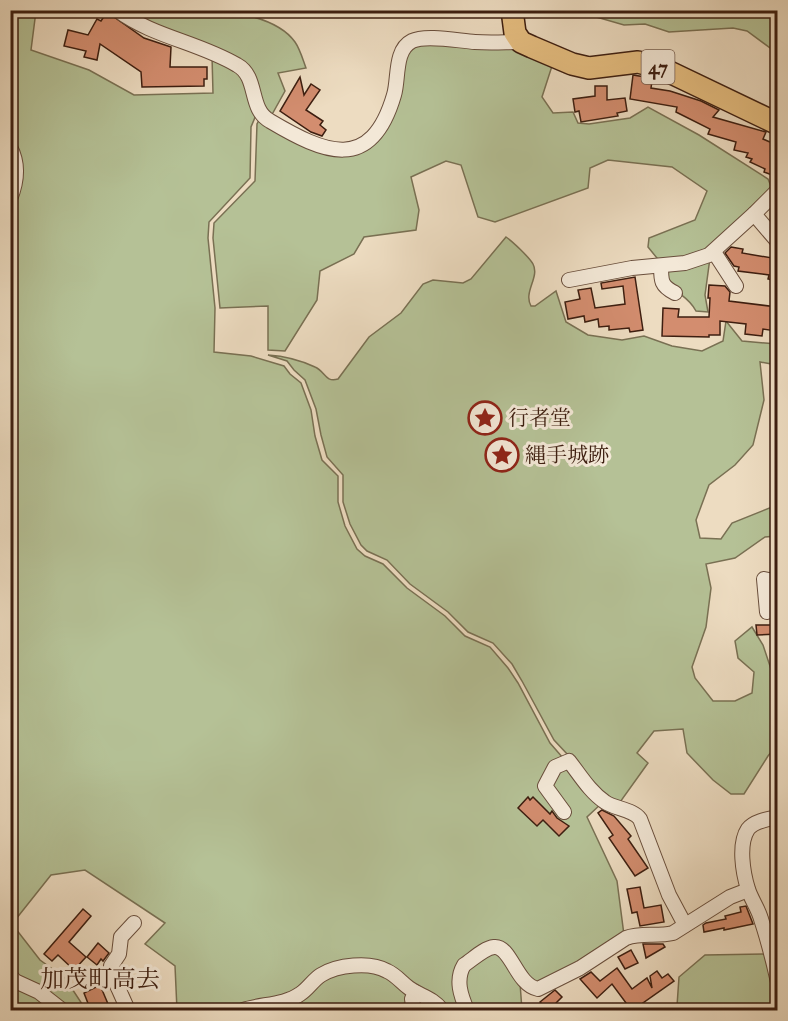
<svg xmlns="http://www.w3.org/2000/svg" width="788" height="1021" viewBox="0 0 788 1021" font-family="'IM FELL Double Pica','Noto Serif JP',serif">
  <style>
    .green { fill: #b5c196; stroke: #797053; stroke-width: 1.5 }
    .building { fill: #d38d6f; stroke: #3d1e10; stroke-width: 1.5 }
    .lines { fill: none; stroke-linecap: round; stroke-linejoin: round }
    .street-casing { stroke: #694e3c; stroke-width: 16 }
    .primary-casing { stroke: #3d1e10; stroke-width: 24 }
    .street { stroke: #f3e8d7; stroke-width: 14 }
    .primary { stroke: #e6be80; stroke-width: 21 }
    .labels { text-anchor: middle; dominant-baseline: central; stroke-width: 6; stroke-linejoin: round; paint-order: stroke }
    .shield { fill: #f3e8d7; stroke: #745b4c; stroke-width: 1.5 }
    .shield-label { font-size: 20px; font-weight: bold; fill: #3d1e10 }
    .poi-label { font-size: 21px; fill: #3d1e10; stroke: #f3e8d7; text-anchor: start }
    .quarter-label { font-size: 24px; fill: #3d1e10; stroke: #f3e8d7 }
  </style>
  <rect width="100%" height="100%" fill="#eddcc1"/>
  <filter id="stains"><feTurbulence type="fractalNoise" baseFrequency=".00333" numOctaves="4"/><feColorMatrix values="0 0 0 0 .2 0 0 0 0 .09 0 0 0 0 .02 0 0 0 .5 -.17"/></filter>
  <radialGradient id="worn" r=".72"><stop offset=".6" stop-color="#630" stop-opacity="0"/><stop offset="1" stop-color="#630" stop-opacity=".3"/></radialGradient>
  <g class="green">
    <path d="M125,10L158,11L164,14C198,4 273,11 295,42C300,49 303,60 306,68L278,73L285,91L270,118L263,112L254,82L185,38Z"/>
    <polygon points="11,11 36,11 31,50 89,70 134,95 213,93 212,56 244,76 256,115 251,127 250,178 209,222 208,238 215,308 214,352 251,356 284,366 290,374 301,383 311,410 315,436 322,460 338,476 338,502 345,526 357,549 365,556 383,564 407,588 445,616 465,636 490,647 508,668 518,683 550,743 602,803 587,817 617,881 624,935 601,951 533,985 507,949 462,963 463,1010 447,1010 362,962 299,991 234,1010 177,1010 175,966 145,944 165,923 85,870 51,875 12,924 40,960 65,978 86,1010 69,1010 41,988 18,978 10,968 10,207 17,153 11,140"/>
    <polygon points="519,11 777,11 777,53 747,31 733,28 669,32 645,24 624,25 586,14 519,18"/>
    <polygon points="415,43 515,47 553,63 542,97 553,113 573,112 578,123 589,124 630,118 648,107 699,135 768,179 773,191 712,250 661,263 648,247 649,238 695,220 707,191 672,167 608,160 590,168 588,188 495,222 478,217 461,165 446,161 411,177 419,210 416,230 364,237 354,254 320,271 317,300 285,351 268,350 268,306 220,308 213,238 214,223 255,181 257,124 260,118 317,148 368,146 404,55"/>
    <path d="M506,237C513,242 529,257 533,264C540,277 523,292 531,306H535L556,291L566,322L588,335L622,340L644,336L672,346L702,351L723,341L726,321L742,341L777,344V365L760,362L764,400L753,445L735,465L709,485L696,520L700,538L721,539L732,523L777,505V536L765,537L735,558L706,564L711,588L706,627L692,667L695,678L713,701H735L752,693L754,672L738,658L735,641L752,627L763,645L775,681H777V745L768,756L744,794H731L713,780L687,753L683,729L654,731L637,753L648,763L618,805L614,804L554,740L522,681L512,664L493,643L468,632L448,612L410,584L387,560L367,551L361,545L350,524L343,502V475L327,457L321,435L316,409L305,380L294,370L287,361L268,355C284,356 300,360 315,367C325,371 325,383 338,379L369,337L401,313L423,284L433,280L463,283L471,279Z"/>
    <path d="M710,258L705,295L708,312L696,311C686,291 668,295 665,268Z"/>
    <polygon points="496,951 520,983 522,1010 472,1010 467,999 464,975 467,968 491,953"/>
    <polygon points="768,954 777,997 768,1010 670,1010 677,1006 679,977 705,955"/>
    <path d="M363,969C383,973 400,978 409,999L396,1010H255L325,977Z"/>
    <polygon points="10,983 36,996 55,1010 11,1010"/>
  </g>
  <g class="building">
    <polygon points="107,12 144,38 171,47 170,67 207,67 207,79 204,79 204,86 142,87 141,72 100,44 97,60 84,57 86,51 64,46 68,30 88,35 97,19 101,21"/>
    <polygon points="633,75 645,77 645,80 652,81 651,88 670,91 701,101 719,110 713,117 766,132 763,139 777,145 777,170 775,176 764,172 765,169 750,162 752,159 746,157 748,153 734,150 736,142 708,134 710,129 676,112 677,107 630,99"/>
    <polygon points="300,77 304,95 311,84 320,90 306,110 323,121 320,125 326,130 322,136 311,132 280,111"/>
    <polygon points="595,86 607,86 607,100 625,98 627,111 617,113 618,116 581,122 579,111 575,112 573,99 595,96"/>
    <polygon points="731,247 743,249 742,253 772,258 773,252 777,253 777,281 768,279 769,275 738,271 739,267 734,266 725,253"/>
    <polygon points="635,277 643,330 630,332 629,328 609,330 609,326 599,327 598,319 585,322 584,316 568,319 565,302 580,299 578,290 591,288 595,308 625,304 623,286 602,289 601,283"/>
    <polygon points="709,285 725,286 730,292 729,301 777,307 776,331 763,329 762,336 745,334 746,324 720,321 720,335 709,335 709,337 662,336 663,308 679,309 678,317 709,317 710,298 708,298"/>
    <polygon points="756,625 777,625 777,634 757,635"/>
    <polygon points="528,797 530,800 533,797 550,814 552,811 557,818 569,826 559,836 543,820 537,826 518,808"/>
    <polygon points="602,810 614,816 631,836 628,839 648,868 635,876 609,838 613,835 598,813"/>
    <polygon points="640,887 644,908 661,905 664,922 640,926 637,912 632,913 627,889"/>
    <polygon points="746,906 753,924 724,930 724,928 704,932 703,925 706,923 726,919 725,916 741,912 740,907"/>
    <polygon points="83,909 91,916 69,942 86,957 74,970 58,955 52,961 44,954"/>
    <polygon points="98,943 109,953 103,961 101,959 97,965 87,957"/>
    <polygon points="643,944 663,944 665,947 646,958"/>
    <polygon points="631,950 638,963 625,969 618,957"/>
    <polygon points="617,968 632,989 647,978 652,988 650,976 657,971 662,978 668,974 674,981 643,1003 646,1007 641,1011 632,1011 612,984 597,998 580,979 591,972 600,981"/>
    <polygon points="100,985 111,1011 91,1011 84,993"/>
    <polygon points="555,990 562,997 556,1003 564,1011 549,1011 540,1002"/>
  </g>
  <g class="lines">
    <defs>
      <g id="street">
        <path d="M117,10C153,37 198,42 237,65C259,77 248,109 270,121C324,153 371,174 394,95C399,79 394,50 412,41C426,34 459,41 475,42C491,43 506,42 521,42"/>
        <path d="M10,147C19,164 17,182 10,199"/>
        <polyline points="754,214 778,242"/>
        <polyline points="714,252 736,286"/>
        <path d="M661,266C661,281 661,286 675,293"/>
        <polyline points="569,280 632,268 685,263 709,255 754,214 778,190"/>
        <polyline points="767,612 764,579 778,582"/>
        <path d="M564,812L545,786L555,767L569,761C580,775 590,792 605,802C615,809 633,809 640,819L669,895L685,925"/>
        <path d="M778,817C768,819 754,821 748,829C738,844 743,873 748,889C751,899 758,908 761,919C768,940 773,960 778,982"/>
        <polyline points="10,975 15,981 39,992 62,1010"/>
        <polyline points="128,1010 111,972 111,966 119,954 121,937 134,923"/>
        <path d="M243,1010C261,1004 285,1005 300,994C308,989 313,980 321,975C337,965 370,961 387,971C396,975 401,982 409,988C420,996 433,998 442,1010"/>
        <polyline points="414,1010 412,999 415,992"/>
        <path d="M467,1010C461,996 455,980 464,965C472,960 484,948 494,947C511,945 516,985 538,989L580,968L626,938C641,932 657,937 673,933L730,897L748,890"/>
      </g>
      <polyline id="primary" points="512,10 515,33 521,42 532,47 572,64 589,68 638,62 661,68 778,124"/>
    </defs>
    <use href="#street" class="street-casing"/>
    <use href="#primary" class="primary-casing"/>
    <use href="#street" class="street"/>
    <use href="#primary" class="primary"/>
  </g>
  <defs>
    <symbol id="sight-ring" viewBox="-11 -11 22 22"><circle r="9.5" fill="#f3e8d7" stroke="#8f2418" stroke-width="1.5"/><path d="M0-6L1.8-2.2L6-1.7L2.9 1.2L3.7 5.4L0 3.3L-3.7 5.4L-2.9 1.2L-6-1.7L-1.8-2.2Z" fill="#8f2418"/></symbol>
  </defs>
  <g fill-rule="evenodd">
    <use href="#sight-ring" x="466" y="399" width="38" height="38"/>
    <use href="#sight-ring" x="483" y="436" width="38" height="38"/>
  </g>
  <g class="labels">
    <rect class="shield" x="641.5" y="50" width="33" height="34" rx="4.5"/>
    <g class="shield-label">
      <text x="658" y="67">47</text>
    </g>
    <g class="poi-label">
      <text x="508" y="418">行者堂</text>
      <text x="525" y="455">縄手城跡</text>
    </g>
    <g class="quarter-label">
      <text x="100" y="979">加茂町高去</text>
    </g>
  </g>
  <rect width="788" height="1021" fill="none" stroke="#eddcc1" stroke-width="36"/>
  <rect x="12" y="12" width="764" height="997" fill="none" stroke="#3d1e10" stroke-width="3"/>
  <rect x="18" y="18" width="752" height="985" fill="none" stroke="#3d1e10" stroke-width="1.5"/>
  <rect width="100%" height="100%" filter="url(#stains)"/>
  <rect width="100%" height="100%" fill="url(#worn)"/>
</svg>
